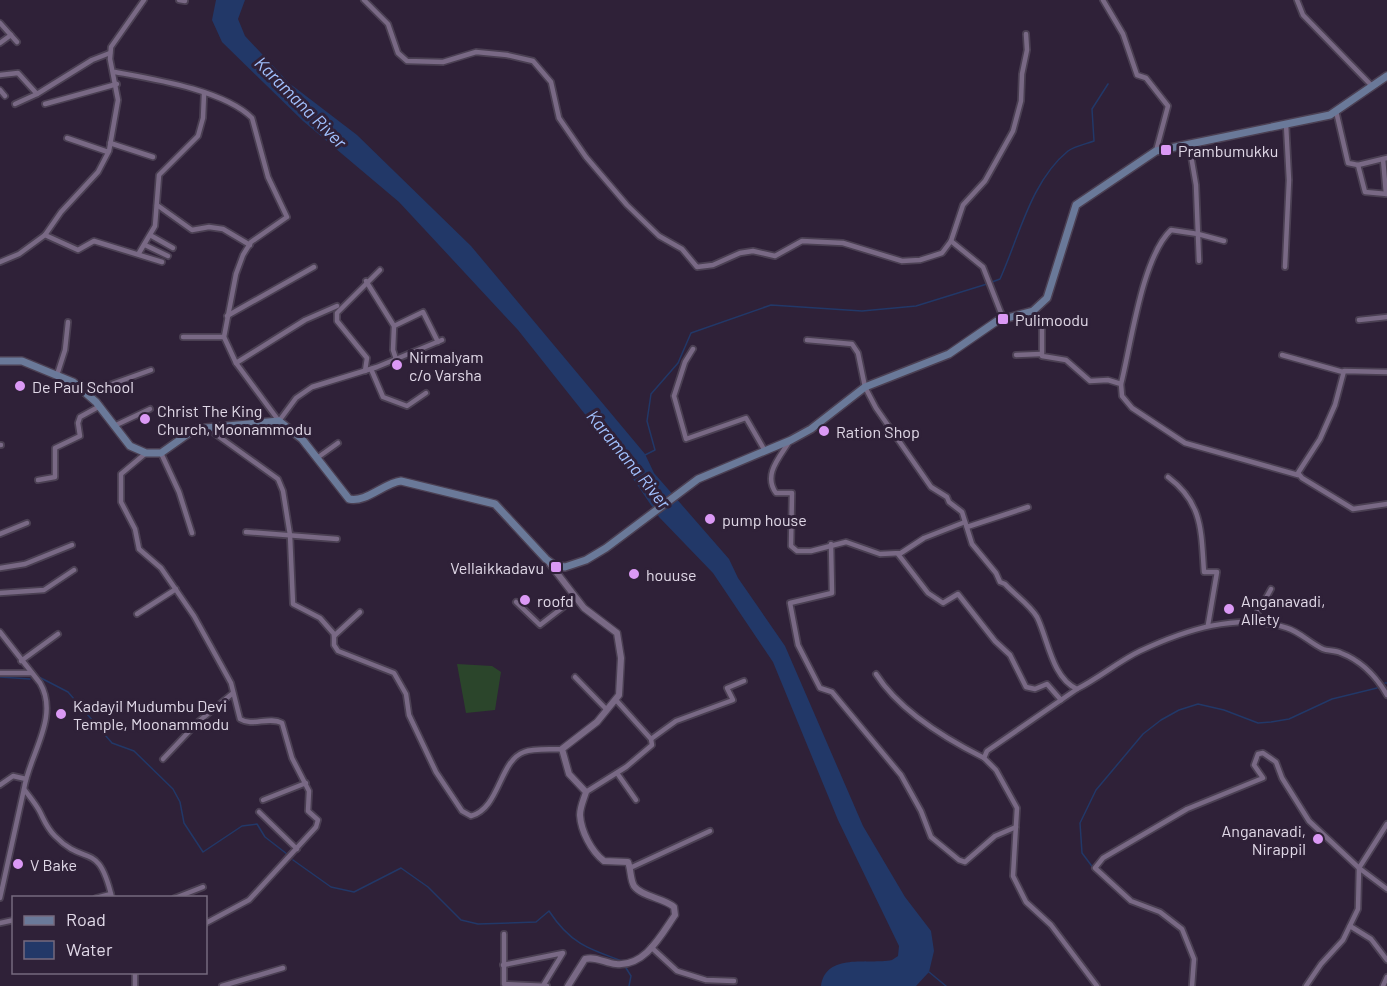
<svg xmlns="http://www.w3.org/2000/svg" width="1387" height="986" viewBox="0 0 1387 986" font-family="Barlow,sans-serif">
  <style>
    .green { fill: #2b452b }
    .water { fill: #223868 }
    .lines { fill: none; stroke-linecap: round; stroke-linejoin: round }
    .stream { stroke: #223868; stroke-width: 1.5 }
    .minor-casing { stroke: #4b4053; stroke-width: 8 }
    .tertiary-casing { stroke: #4b4053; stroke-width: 9 }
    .secondary-casing { stroke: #4b4053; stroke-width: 10 }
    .minor { stroke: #796985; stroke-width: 4.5 }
    .tertiary { stroke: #796985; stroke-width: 6 }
    .secondary { stroke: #6a7999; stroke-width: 7 }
    .poi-dot { fill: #db99f5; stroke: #2f2138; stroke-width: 2 }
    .labels { text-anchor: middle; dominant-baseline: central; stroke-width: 6; stroke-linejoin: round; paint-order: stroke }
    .poi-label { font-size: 16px; fill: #e0d8e7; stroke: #2f2138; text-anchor: start }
    .water-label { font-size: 18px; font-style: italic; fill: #a1c0fd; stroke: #2f2138 }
  </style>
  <rect width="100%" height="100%" fill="#2f2138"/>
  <polygon class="green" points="457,664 492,666 501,672 495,710 466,713"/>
  <path class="water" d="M216,0H245L238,19L245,36L289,83L357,135L471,246L645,454L654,473L729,559L738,578L785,646L863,826L905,897L931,931L934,951L929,972L916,986H821C826,952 868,965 892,960L898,956L899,946L838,820L773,662L713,573L659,517L615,452L518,330L399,202L303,121L222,42L212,20Z"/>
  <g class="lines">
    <g class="stream">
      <path d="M992,282L1000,279C1019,237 1031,181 1068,151C1075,146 1086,144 1094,141L1092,109L1108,84"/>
      <polyline points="645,455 655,450 647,421 651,394 678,363 691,333 771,305 862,311 916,306 987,284"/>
      <polyline points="0,677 30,679"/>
      <polyline points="39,677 68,692 112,743 134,751 173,789 180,802 184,823 203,852 242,826 257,824 265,837 287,854"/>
      <polyline points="1385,683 1387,683"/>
      <path d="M293,860L331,887L354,892L401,868L428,887L461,920L478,924L536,922L549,911C570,943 588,949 622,961"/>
      <polyline points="1094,869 1082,853 1080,823 1096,790 1143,734 1161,720 1179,710 1198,704 1224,710 1258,723 1271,722 1289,719 1332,699 1377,688"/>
      <polyline points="626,968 631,976 629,986"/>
      <polyline points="929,972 946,986"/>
      <polyline points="1190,986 1191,957"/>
    </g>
    <defs>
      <g id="minor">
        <polyline points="179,0 185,1"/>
        <polyline points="364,0 388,24 398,53 407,61 443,62 476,52 507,55 533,61 551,82 559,118 586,157 627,205 659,236 682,249 697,267 713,265 740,253 753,251 775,256 802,241 843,243 902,261 920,260 942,253 951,241 963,205 985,181 1013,131 1021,101 1022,74 1027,50 1026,34"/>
        <polyline points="1103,0 1123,34 1137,75 1146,78 1168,106 1156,151"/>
        <polyline points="1297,0 1303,15 1372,86"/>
        <polyline points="0,23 17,42"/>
        <polyline points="0,43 11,35"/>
        <path d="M115,72C153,79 224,90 252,118L268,177L287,217L251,242L243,255L236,274L224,337L236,363L279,421L296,398L312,387L377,367L442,340"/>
        <polyline points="0,75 18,73 37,94 92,60 110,53"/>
        <polyline points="0,90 5,96"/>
        <polyline points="15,104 37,94"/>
        <polyline points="45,104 117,84"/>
        <polyline points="1336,111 1348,163 1358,165 1387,158"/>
        <polyline points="67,138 108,152"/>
        <polyline points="110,143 153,157"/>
        <polyline points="1189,144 1196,185 1199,261"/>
        <polyline points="1383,159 1386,194"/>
        <polyline points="1358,165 1365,192 1387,194"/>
        <polyline points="157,205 192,230 209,227 223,229 250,245"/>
        <polyline points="45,235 78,250 94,241 162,262"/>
        <polyline points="150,235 173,248"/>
        <polyline points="951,241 983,267 1003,318"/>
        <polyline points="145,245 168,256"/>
        <polyline points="139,253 155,226 159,175 198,136 203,118 204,94"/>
        <polyline points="0,262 19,254 45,235 61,212 98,172 109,151 118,100 110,59 111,47 144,0"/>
        <polyline points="1285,267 1289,180 1286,124"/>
        <polyline points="366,281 394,326 393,350 396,359"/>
        <polyline points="1033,311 1042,328 1042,356 1066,360 1090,381 1108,380 1121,384 1122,396 1132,408 1185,443 1298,475"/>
        <polyline points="227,316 314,267"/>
        <polyline points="1359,320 1387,317"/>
        <polyline points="394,326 423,312 438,342"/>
        <polyline points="183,337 224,337"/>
        <path d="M807,340L852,344L858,353L865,387L876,408L931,487L947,497L949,502L962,512L972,544L996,573L1000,582L1005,584C1015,595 1030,605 1037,617C1048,639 1052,678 1077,689C1099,678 1119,661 1140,651C1185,630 1238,612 1287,628C1300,632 1310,643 1323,649C1328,651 1335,650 1341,653C1362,661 1376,676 1387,695"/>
        <polyline points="693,349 685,362 674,396 686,439 746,418 765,451"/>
        <polyline points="1016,355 1041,354"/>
        <polyline points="1282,355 1343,372"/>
        <polyline points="236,363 305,320 337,306"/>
        <polyline points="371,369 383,397 407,406 426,393"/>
        <polyline points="365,371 367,358 337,321 337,313 380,270"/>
        <polyline points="1387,372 1344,371 1335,405 1320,439 1298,473 1302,478 1353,509 1387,504"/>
        <polyline points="57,375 65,350 68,322"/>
        <path d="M1121,384C1131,345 1142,257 1171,230L1198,234L1224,241"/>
        <polyline points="87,393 151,370"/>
        <polyline points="114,426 150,409"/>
        <path d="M207,428L278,479L283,491L290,535L293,604L320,618L334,634V645L338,651L394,673L406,694L409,715L436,772L462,811L471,816C500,808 499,761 524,752C534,748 551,750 562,749"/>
        <path d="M789,442C779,458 763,475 776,493H792L791,546L797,551H811L846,542L880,554L901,553L924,538L965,522"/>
        <polyline points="0,445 1,445"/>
        <path d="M146,453L121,474V502L135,529L139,549L161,568L194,616L231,683L240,719C252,727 269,716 282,723L292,758L309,791L308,811L318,820L316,827L249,900L206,923"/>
        <polyline points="161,453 179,492 192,533"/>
        <polyline points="317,458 338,443"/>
        <path d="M1168,477C1203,503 1201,531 1204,572H1217L1208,625"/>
        <polyline points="38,480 55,477 55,448 80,436 78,423 80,417 100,406"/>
        <polyline points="967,527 1028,507"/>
        <polyline points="246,532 337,539"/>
        <polyline points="0,534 27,523"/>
        <polyline points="831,544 832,593 790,603 798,645 820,688 832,692 901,775 921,811 931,837 959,860 965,862 995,836 1016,827"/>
        <polyline points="898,554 928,593 943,603 958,594 995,641 1010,655 1026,687 1035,689 1047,684 1061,700"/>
        <polyline points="0,568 25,564 72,545"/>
        <polyline points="0,593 44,590 74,570"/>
        <polyline points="516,602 540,625 575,598"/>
        <polyline points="137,614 176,589"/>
        <polyline points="1252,623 1271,589"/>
        <path d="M0,632L40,683C60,717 29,755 24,789C29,796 36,804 40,812C45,822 47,828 55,836C86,868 98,839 112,898"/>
        <polyline points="334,636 360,612"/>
        <polyline points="21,661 58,634"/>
        <polyline points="0,673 31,673"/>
        <path d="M876,674C899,710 946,739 984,758"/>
        <polyline points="575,677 607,710"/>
        <polyline points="1077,689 987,751 984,758 996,770 1017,808 1013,876 1026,902 1051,925 1097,986"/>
        <polyline points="651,739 676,721 733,700 727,688 744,681"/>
        <polyline points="163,759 198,722 233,693"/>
        <polyline points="617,773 636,800"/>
        <polyline points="0,785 13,776 26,779"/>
        <polyline points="586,792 626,767 652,745 651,739 616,700"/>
        <polyline points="263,800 306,783"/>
        <polyline points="259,812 297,849"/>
        <polyline points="630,868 710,831"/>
        <polyline points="0,898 24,789"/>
        <polyline points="96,898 111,894"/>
        <polyline points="175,898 203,887"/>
        <polyline points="0,923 14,920"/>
        <polyline points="1350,926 1371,939 1387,960"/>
        <polyline points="504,934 504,984 547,986"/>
        <polyline points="651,947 677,971 706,980 734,981"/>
        <polyline points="503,965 563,953 544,984"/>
        <polyline points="135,972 135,986"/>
        <polyline points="222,986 283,968"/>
        <polyline points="1192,986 1194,959 1182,929 1160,912 1131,901 1095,868 1103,858 1187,809 1263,778 1254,765 1258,754 1263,753 1276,762 1282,778 1309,821 1359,868 1387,889"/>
        <polyline points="1306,986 1321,964 1343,940 1358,909 1359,868 1387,824"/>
        <polyline points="1383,986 1387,977"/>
      </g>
      <path id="tertiary" d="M550,564L584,608L617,633L621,658L619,695L597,722L562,749L569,774L586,792C584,799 580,807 580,815C581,831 591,851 604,861L628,862C631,869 630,879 634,886C642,897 664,898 674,907L675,915C661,935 645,967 616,964C605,963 596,956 585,959L568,986"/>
      <path id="secondary" d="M0,361H22L73,382L96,402L130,446L146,453H161L195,429L279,421L302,439L349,499C366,503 384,483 401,481L495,504L546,559L554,565L565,567L586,560L606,548L698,479L791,440L811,429L865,387L949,354L997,321L1033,311L1047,298L1076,205L1156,151L1330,115L1387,76"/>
    </defs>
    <use href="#minor" class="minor-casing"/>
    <use href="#tertiary" class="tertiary-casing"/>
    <use href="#secondary" class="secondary-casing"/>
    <use href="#minor" class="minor"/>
    <use href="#tertiary" class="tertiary"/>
    <use href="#secondary" class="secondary"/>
  </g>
  <g class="poi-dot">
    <rect x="1160" y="144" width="12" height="12" rx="3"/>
    <rect x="997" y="313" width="12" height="12" rx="3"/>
    <circle cx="397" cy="365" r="6"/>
    <circle cx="20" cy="386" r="6"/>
    <circle cx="145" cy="419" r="6"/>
    <circle cx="824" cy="431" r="6"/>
    <circle cx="710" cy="519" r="6"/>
    <rect x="550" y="561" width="12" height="12" rx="3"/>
    <circle cx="634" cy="574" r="6"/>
    <circle cx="525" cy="600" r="6"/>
    <circle cx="1229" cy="609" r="6"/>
    <circle cx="61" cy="714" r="6"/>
    <circle cx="1318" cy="839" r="6"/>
    <circle cx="18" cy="864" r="6"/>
  </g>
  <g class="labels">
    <g class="poi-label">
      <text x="1178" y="150">Prambumukku</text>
      <text x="1015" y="319">Pulimoodu</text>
      <text x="409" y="356">Nirmalyam<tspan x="409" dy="18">c/o Varsha</tspan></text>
      <text x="32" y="386">De Paul School</text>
      <text x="157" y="410">Christ The King<tspan x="157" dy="18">Church, Moonammodu</tspan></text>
      <text x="836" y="431">Ration Shop</text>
      <text x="722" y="519">pump house</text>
      <text x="544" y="567" text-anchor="end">Vellaikkadavu</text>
      <text x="646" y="574">houuse</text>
      <text x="537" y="600">roofd</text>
      <text x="1241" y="600">Anganavadi,<tspan x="1241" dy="18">Allety</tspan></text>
      <text x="73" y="705">Kadayil Mudumbu Devi<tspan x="73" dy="18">Temple, Moonammodu</tspan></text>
      <text x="1306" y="830" text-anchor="end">Anganavadi,<tspan x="1306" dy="18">Nirappil</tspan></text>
      <text x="30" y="864">V Bake</text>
    </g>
    <g class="water-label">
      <text transform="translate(301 102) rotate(45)">Karamana River</text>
      <text transform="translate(629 459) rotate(51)">Karamana River</text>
    </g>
  </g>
  <rect x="12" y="896" width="195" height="78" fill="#2f2138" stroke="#766a7e" stroke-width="1.5"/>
  <rect x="24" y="916" width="30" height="9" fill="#6a7999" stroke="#766a7e" stroke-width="1.5"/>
  <text x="66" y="926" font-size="18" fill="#e0d8e7">Road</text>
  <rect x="24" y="941" width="30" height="18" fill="#223868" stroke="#766a7e" stroke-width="1.5"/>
  <text x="66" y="956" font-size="18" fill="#e0d8e7">Water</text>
</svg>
